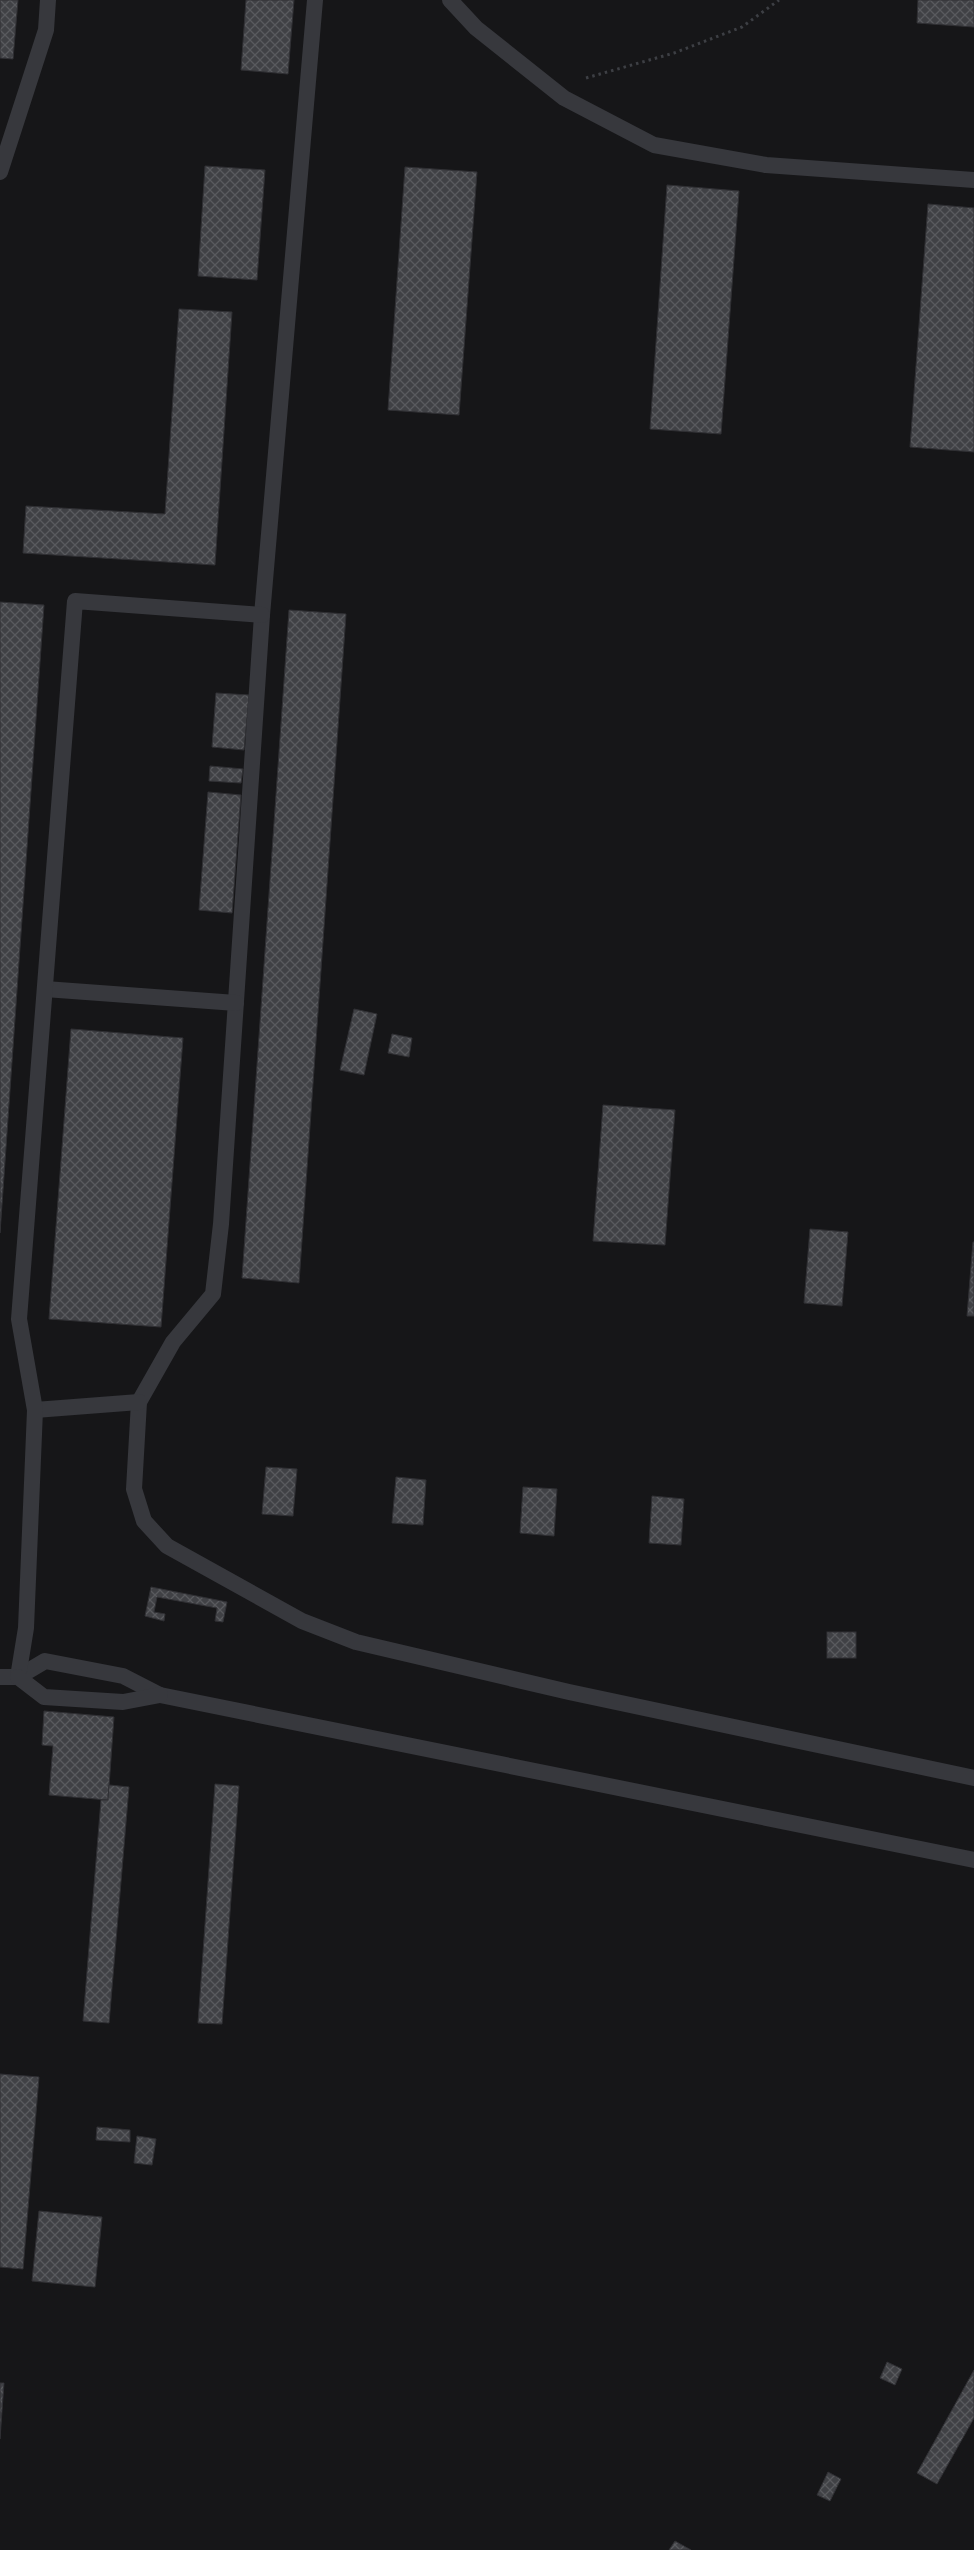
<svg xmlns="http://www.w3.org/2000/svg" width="974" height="2550" viewBox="0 0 974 2550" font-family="Overpass,sans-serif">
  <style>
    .building { fill: url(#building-cross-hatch); stroke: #303034 }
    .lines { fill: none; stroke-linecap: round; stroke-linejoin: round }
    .path { stroke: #3d3f44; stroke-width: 3; stroke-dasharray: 2.5 4; stroke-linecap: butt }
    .lane { stroke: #37383d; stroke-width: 16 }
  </style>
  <defs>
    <pattern id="building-cross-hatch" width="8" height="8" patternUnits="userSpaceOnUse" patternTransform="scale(1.25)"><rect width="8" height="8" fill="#404145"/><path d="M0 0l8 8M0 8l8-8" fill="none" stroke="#595a5e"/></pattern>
  </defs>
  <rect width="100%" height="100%" fill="#161618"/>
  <g class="building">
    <polygon points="0,0 18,0 13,59 0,58"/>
    <polygon points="246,0 294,0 288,74 241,70"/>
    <polygon points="918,0 974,0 974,27 917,23"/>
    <polygon points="205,166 265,170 257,280 198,276"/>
    <polygon points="405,167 477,172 459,415 388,410"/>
    <polygon points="667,185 739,191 721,434 650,429"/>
    <polygon points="928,204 974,208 974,452 910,447"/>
    <polygon points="179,309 232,312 215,565 23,553 26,506 165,514"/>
    <polygon points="0,602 44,605 0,1233"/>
    <polygon points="289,610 346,614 299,1283 242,1278"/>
    <polygon points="216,693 249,695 244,750 212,747"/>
    <polygon points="210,766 243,769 241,783 209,781"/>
    <polygon points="208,792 241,795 232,913 199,910"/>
    <polygon points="354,1009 377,1014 364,1075 340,1070"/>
    <polygon points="71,1029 183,1038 161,1327 49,1319"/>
    <polygon points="392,1034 412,1038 409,1057 388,1053"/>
    <polygon points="603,1105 675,1110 665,1245 593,1241"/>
    <polygon points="810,1229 848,1232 842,1306 804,1303"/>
    <polygon points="973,1242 974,1242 974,1316 967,1316"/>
    <polygon points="266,1467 297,1469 293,1516 262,1514"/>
    <polygon points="396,1477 426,1480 423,1525 392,1523"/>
    <polygon points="523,1487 557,1489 554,1536 520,1533"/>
    <polygon points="652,1496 684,1499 681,1545 649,1543"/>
    <polygon points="151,1587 227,1602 223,1622 215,1621 217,1608 157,1597 154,1612 165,1614 164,1621 145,1616"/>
    <rect x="827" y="1632" width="29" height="26"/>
    <polygon points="44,1711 114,1717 108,1800 49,1795 53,1746 42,1745"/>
    <polygon points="215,1784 239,1786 222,2024 198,2023"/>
    <polygon points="109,1785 129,1787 109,2023 83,2021 101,1800 108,1800"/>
    <polygon points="0,2074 39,2077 23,2269 0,2267"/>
    <polygon points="97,2127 130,2130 130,2142 96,2140"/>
    <polygon points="137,2136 156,2139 152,2165 134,2163"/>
    <polygon points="39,2211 102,2217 95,2287 32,2281"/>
    <polygon points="887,2362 902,2369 895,2385 880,2378"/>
    <polygon points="974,2370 974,2418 937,2484 917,2473"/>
    <polygon points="0,2383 4,2383 0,2439"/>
    <polygon points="828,2472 841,2479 830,2501 817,2495"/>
    <polygon points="675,2541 691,2550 669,2550"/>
  </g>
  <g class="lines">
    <polyline class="path" points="586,78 674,53 742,27 779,0"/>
    <g class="lane">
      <polyline points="315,0 262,615 221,1224 213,1294 173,1342 139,1402 134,1489 144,1521 167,1546 302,1621 356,1642 569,1692 974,1778"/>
      <polyline points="450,0 476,28 564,98 654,145 766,165 974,180"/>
      <polyline points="0,172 46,30 48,0"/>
      <polyline points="45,989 236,1003"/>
      <polyline points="35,1410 139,1402"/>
      <polyline points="0,1677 18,1677 45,1661 123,1676 160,1695 974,1860"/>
      <polyline points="18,1677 26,1628 35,1410 19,1319 75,601 262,615"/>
      <polyline points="18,1677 44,1697 123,1702 160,1695"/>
    </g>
  </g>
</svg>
